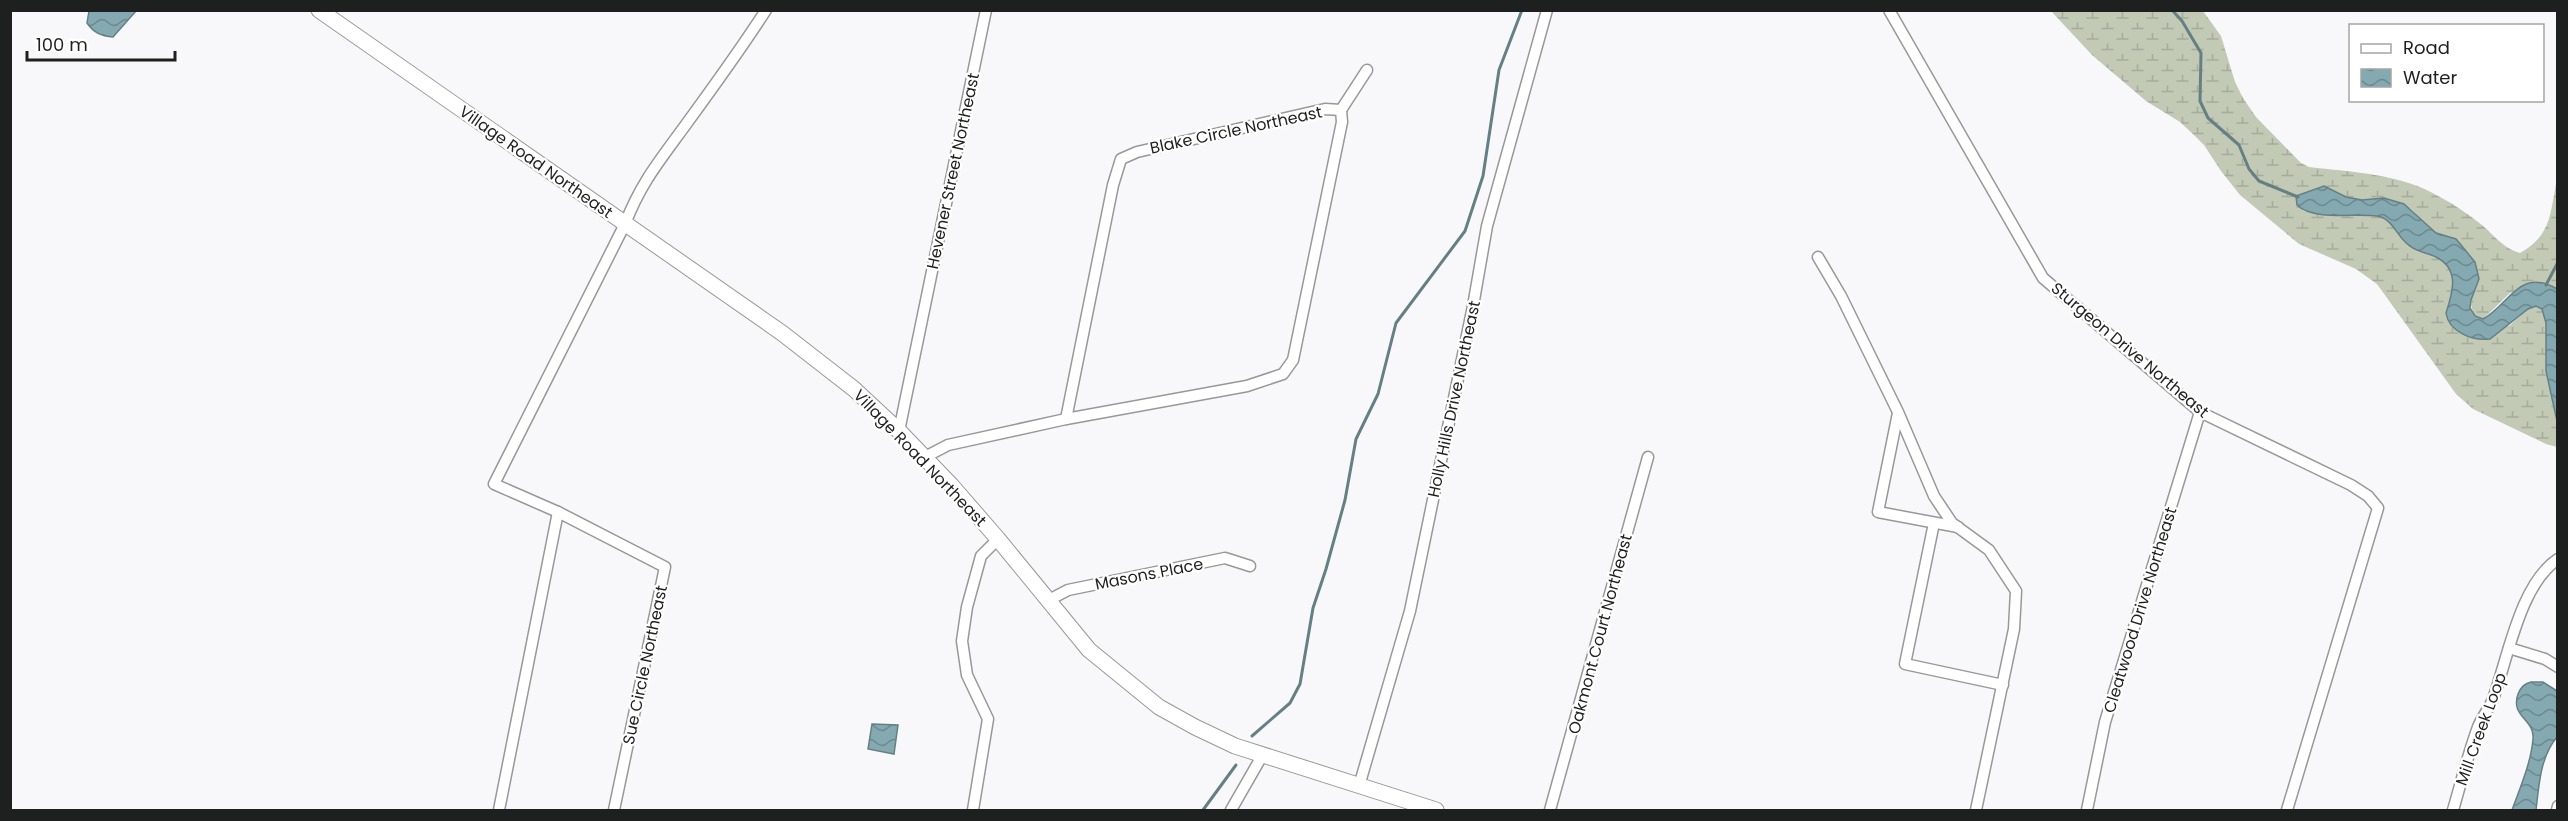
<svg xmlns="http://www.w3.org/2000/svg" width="2568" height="821" viewBox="0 0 2568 821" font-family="Poppins,sans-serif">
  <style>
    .wetland { fill: url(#wetland-marsh) }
    .water { fill: url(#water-waves); stroke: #658085; stroke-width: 1.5 }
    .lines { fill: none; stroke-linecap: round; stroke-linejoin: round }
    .stream { stroke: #658085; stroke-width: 3 }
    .street-casing { stroke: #98989a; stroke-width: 13 }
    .secondary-casing { stroke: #98989a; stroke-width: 17 }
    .street { stroke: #fff; stroke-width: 10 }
    .secondary { stroke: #fff; stroke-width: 15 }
    .labels { text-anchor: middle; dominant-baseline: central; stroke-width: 4.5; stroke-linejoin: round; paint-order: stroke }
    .street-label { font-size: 16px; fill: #1e1f1f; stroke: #fff }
  </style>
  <defs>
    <pattern id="wetland-marsh" width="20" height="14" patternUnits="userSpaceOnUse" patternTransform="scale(1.5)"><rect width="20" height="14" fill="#c2c9b5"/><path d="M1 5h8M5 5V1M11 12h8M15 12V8" fill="none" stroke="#a6ac9b"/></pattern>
    <pattern id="water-waves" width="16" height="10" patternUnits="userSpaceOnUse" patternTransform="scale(1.5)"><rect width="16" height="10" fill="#84a9b1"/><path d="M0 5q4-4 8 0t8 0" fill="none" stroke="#6b898f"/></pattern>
  </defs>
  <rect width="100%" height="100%" fill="#f8f8fb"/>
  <path class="wetland" d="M2051,11H2203L2221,36L2235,82L2243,98L2256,117L2301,163L2309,167C2352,172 2402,174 2440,197C2455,205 2470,215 2483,226C2495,236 2504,249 2520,253C2552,235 2550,213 2557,179V289L2547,283L2510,293L2483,319L2475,316C2467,302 2473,293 2479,279L2456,239L2436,233L2410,208L2385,198L2362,200L2346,197L2324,186L2303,211L2351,216H2379L2394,226L2411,247L2435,256L2444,262L2451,270L2453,278L2452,293L2446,313L2509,326L2528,309L2536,306L2542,309L2546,323V370L2557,421V447L2546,444L2473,409L2456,394L2377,284L2356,269L2299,244L2240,195L2221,171L2204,145L2194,135L2180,122L2146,101L2092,55Z"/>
  <g class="water">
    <path d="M89,11V10L136,11L113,37C101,36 94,33 87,23Z"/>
    <path d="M2324,186L2346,197L2362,200L2384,198L2404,204L2436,233L2456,239L2475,262L2479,279L2471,300L2470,308L2475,316L2483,319C2510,304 2519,267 2557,289V421L2546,371V323L2542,309L2536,306L2528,309L2490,339C2472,341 2449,332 2446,313C2453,292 2460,269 2436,257C2428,253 2417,252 2410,246C2397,238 2394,219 2377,216C2355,213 2313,221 2297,205L2296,196Z"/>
    <path d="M2531,682H2543L2557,691V737C2540,757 2539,786 2536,810H2512C2520,788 2531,763 2533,739C2535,719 2510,717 2518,694C2521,687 2524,684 2531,682Z"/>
    <polygon points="872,724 898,725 894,754 868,749"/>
  </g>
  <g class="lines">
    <g class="stream">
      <polyline points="2172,10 2182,21 2201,53 2200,101 2208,118 2239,145 2249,169 2259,181 2298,197"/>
      <polyline points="2546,285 2558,262"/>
      <polyline points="1252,736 1290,703 1300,684 1313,608 1326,569 1345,500 1356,439 1378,394 1396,323 1465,231 1483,176 1499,70 1522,10"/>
      <polyline points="1203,810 1236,765"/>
    </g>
    <defs>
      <g id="street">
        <polyline points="1889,10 2043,278 2200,412 2351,485 2368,496 2378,508 2287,810"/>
        <polygon points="1325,109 1341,110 1342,122 1293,360 1283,374 1247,386 1066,419 1113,185 1121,159 1137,152"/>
        <polyline points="1341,110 1367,70"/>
        <polyline points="1818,257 1841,296 1898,412 1934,496 1952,523 1989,550 2016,591 2014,629 1976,810"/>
        <polyline points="1898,413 1878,512 1958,527"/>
        <polyline points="899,431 986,10"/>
        <polyline points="925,457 948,445 1066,419"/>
        <path d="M558,512L494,484L625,224C641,182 661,159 687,123C714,86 741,49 766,10"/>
        <polyline points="1934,523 1905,664 2003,685"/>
        <polyline points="1049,600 1068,590 1225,558 1250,566"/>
        <polyline points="2509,648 2545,659 2558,667"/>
        <polyline points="1359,786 1410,611 1473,306 1487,226 1547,10"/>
        <polyline points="499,810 558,512 665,567 614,810"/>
        <polyline points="973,810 988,719 967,675 962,641 967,607 981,556 998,539"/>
        <polyline points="1231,810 1262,756"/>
        <polyline points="1550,810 1648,457"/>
        <polyline points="2087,810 2105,722 2200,412"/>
        <path d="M2453,810C2461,783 2468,754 2478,727C2482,717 2489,709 2493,699C2508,658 2520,584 2558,559"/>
        <polyline points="2557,810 2558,806"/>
      </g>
      <polyline id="secondary" points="319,10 782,333 854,389 899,431 952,486 998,539 1089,650 1159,707 1195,727 1235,746 1436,810"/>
    </defs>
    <use href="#street" class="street-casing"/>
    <use href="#secondary" class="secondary-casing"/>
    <use href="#street" class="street"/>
    <use href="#secondary" class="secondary"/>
  </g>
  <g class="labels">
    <g class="street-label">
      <text transform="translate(1236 130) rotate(-12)">Blake Circle Northeast</text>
      <text transform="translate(536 162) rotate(35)">Village Road Northeast</text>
      <text transform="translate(953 171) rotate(-78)">Hevener Street Northeast</text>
      <text transform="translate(2130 350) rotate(40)">Sturgeon Drive Northeast</text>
      <text transform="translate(1454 399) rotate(-78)">Holly Hills Drive Northeast</text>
      <text transform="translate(920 458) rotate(46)">Village Road Northeast</text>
      <text transform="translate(1149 574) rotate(-11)">Masons Place</text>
      <text transform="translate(2140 610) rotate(-73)">Cleatwood Drive Northeast</text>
      <text transform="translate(1600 634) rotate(-75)">Oakmont Court Northeast</text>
      <text transform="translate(645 665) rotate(-78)">Sue Circle Northeast</text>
      <text transform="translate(2481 729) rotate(-70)">Mill Creek Loop</text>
    </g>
  </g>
  <rect width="2568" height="821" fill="none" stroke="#1e1f1f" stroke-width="24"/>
  <rect x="2349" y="24" width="195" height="78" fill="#ffffff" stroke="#a5a5a5" stroke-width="1.5"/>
  <rect x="2361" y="44" width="30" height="9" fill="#ffffff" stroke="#a5a5a5" stroke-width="1.5"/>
  <text x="2403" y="54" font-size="18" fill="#1e1f1f">Road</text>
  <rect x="2361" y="69" width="30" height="18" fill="url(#water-waves)" stroke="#a5a5a5" stroke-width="1.5"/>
  <text x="2403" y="84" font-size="18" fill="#1e1f1f">Water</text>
  <path d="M27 51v9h148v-9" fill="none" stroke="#1e1f1f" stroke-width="3"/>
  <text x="36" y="51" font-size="18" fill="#1e1f1f" stroke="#ffffff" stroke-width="4.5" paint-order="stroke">100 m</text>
</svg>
